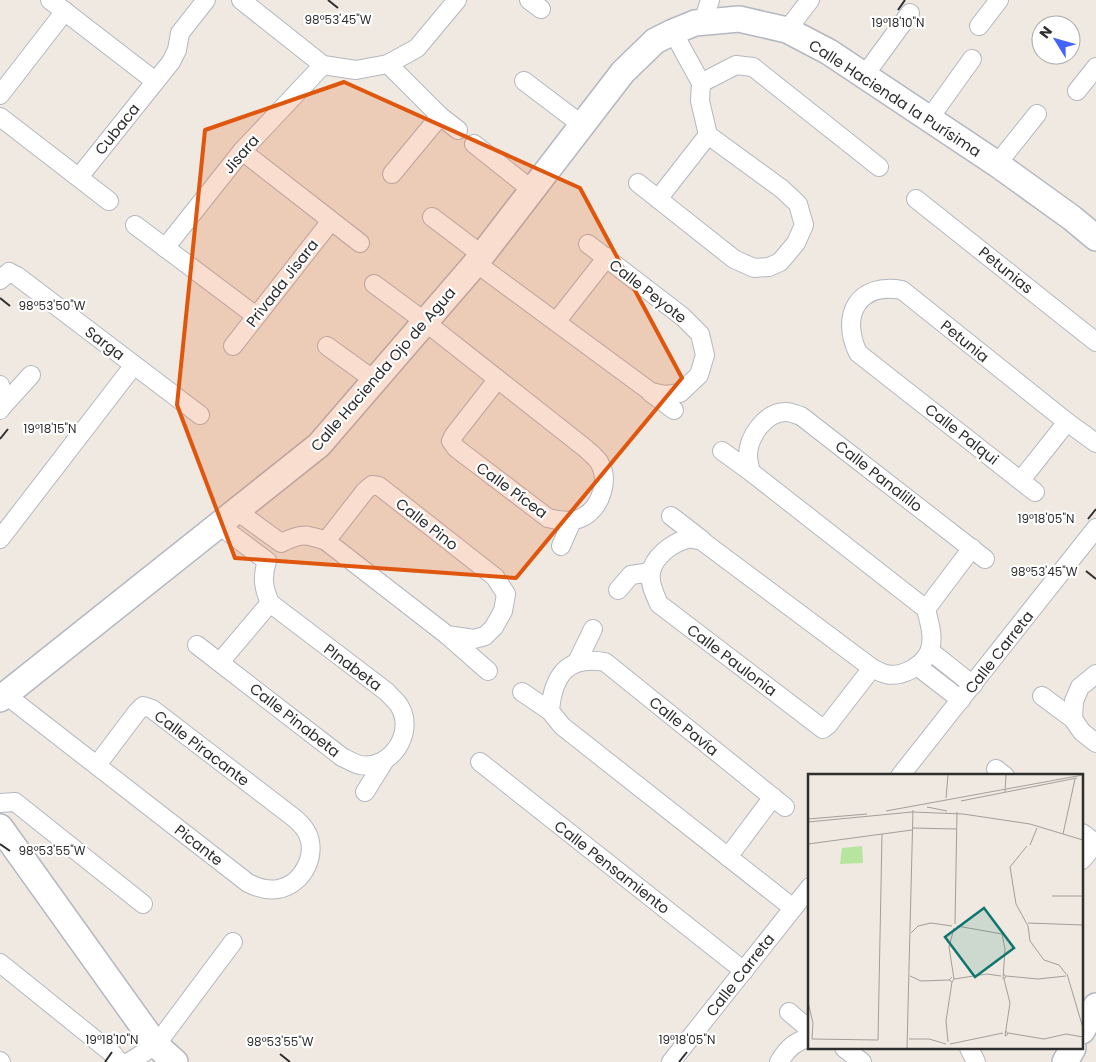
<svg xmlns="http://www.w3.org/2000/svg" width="1096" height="1062" viewBox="0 0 1096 1062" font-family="Poppins,sans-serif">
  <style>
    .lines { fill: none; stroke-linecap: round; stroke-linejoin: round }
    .street-casing { stroke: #b4b7c1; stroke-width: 20 }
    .secondary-casing { stroke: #b4b7c1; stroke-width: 28 }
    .street { stroke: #fff; stroke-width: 18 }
    .secondary { stroke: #fff; stroke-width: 25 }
    .marked { fill: #df570e; fill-opacity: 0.2; stroke: #df570e; stroke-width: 4; stroke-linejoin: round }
    .ticks { fill: none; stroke: #2e2e2e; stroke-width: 2 }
    .labels { text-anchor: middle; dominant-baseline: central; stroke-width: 4.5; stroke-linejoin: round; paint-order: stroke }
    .street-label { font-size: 15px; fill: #2e2e2e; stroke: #fff }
    .inset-road { fill: none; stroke: #a29e99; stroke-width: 1 }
    .view { fill: #0f766e; fill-opacity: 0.15; stroke: #0f766e; stroke-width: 2.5 }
    .inset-edge { fill: none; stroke: #2e2e2e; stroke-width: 2.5 }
    .ticks-label { font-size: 12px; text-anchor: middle; fill: #2e2e2e; stroke: #fff; stroke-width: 4.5; stroke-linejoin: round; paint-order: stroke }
  </style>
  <rect width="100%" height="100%" fill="#efe9e1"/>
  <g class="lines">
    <defs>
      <g id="street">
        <polyline points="50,0 155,81"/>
        <polyline points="241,0 323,65 356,70 388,64 417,48 457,0"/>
        <polyline points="529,0 541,9"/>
        <polyline points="703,22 710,0"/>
        <polyline points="979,26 999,0"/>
        <polyline points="787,30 810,0"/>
        <polyline points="388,64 440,116 458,130"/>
        <polyline points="864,76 910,13"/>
        <polyline points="524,81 582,125"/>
        <polyline points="701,83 736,65 753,67 879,167"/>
        <polyline points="1077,91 1096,67"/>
        <polyline points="0,95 65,11"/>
        <polyline points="0,117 109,201"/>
        <polyline points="929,119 972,59"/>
        <polyline points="474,144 532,190"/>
        <polyline points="242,151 360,243"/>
        <polyline points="997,164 1037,114"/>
        <polyline points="392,174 440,116"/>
        <polyline points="79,177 171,62 177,50 180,33 206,0"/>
        <polyline points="638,183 734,259 754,268 769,267 780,262 796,243 804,225 798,204 782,189 708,135 700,101 701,83 673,32"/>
        <polyline points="658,199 708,135"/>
        <polyline points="916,199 1096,342"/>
        <polyline points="432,217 482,255"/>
        <polyline points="135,225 256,316"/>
        <polyline points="165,248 242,151 323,65"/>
        <polyline points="476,263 651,392 666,395 680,393 699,375 705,355 700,334 683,317 588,244"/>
        <polyline points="0,280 9,272 17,276 200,415"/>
        <path d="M374,284L424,321L585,448C589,452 596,457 599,462C610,480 601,507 583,517C572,523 559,521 548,518L456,448L451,441L454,435L497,380"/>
        <polyline points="556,322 607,257"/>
        <polyline points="233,346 331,221"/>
        <polyline points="327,346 374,380"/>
        <path d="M0,385C3,393 5,403 0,410"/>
        <polyline points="651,393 674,410"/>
        <polyline points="2,407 31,375"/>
        <polyline points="722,451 751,472"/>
        <polyline points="1021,480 1067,422"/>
        <path d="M1035,492L858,353C840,315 858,282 902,290L1067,422L1096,443"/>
        <path d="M237,511L281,543C301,533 306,534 326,541L447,635L474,639L485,636L494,627L503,611L506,594L495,577L379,486L372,485L365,491L326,541"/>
        <polyline points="671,516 702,540"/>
        <path d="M219,525L267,561C262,577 263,587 270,603"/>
        <polyline points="0,539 134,365"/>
        <polyline points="561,546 572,521"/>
        <polyline points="618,590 631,575 651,572"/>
        <polyline points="926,609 972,548"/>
        <polyline points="447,635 488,671"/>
        <path d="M197,645L342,757C348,760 355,764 360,765C391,770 415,733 400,707C397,701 391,697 387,692L270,603"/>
        <polyline points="930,651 973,685"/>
        <polyline points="220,662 270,603"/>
        <polyline points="577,662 593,629"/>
        <polyline points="917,666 961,700"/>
        <path d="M872,668L828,725L823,729L659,604C655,595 649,583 651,573C653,557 672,543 687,539C692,538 697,540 702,541L872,668C876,670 881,673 886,674C901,678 923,666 929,652C935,638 929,622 926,609L751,472C750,467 748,461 748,456C748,437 765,412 786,412C791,412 797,415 801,416L985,559"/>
        <polyline points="1096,674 1080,687 1074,701 1073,719 1082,732 1096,743"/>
        <polyline points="522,692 550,711"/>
        <path d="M6,695L248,883C258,888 267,891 278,889C303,885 319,853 306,831C303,826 298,821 293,817L152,709L143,706L137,712L97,765"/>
        <polyline points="1042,696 1073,719"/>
        <polyline points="480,762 744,971"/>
        <polyline points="996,769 1005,776"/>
        <polyline points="900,776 1096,528"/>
        <polyline points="365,792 385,760"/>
        <polyline points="0,803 15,802 143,904"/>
        <path d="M785,807L605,662C567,655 553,676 550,711L562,726L793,908"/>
        <polyline points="1082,833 1096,843"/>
        <polyline points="728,857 773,797"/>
        <polyline points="1082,860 1096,843"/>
        <polyline points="0,963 113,1054 119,1062"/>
        <polyline points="789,1012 810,1030"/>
        <polyline points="844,1048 862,1062"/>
        <polyline points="969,1048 976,1062"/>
        <polyline points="0,1061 1,1062"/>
        <polyline points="129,1062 156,1045 233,942"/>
        <polyline points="671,1062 810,887"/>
        <path d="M779,1062C786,1050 795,1040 810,1038"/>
      </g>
      <g id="secondary">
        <polyline points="0,699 319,445 476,263 623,72 655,41 673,32 695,23 739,19 787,30 829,52 997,164 1072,218 1096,238"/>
        <polyline points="0,827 156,1045 175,1062"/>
        <polyline points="1082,1031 1096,1006"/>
        <polyline points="1065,1062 1073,1048"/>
      </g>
    </defs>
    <use href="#street" class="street-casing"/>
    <use href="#secondary" class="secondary-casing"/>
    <use href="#street" class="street"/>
    <use href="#secondary" class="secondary"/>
  </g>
  <path class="marked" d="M344,82L580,188L682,378L516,578L235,558L177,405L205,130Z"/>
  <path class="ticks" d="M328,0L338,8M898,10L905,0M0,298L10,306M0,439L8,429M1088,519L1096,509M1086,571L1096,579M0,844L10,851M280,1054L290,1062M105,1062L112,1052M679,1062L687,1052"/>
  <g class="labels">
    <g class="street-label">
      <text transform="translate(895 98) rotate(33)">Calle Hacienda la Purísima</text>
      <text transform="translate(117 129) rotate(-51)">Cubaca</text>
      <text transform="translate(241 154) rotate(-49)">Jisara</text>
      <text transform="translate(1006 270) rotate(39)">Petunias</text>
      <text transform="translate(282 283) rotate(-52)">Privada Jisara</text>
      <text transform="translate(648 291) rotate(38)">Calle Peyote</text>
      <text transform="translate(965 341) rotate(39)">Petunia</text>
      <text transform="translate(105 343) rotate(37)">Sarga</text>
      <text transform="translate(383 369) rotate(-49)">Calle Hacienda Ojo de Agua</text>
      <text transform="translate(962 434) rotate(38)">Calle Palqui</text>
      <text transform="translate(879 476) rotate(38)">Calle Panalillo</text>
      <text transform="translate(512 490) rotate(36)">Calle Pícea</text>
      <text transform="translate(427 524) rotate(38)">Calle Pino</text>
      <text transform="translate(999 652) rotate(-52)">Calle Carreta</text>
      <text transform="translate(732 660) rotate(37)">Calle Paulonia</text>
      <text transform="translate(353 667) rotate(37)">PInabeta</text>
      <text transform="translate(295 720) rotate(38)">Calle Pinabeta</text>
      <text transform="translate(684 726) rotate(39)">Calle Pavía</text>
      <text transform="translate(202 748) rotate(37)">Calle Piracante</text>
      <text transform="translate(199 845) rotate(38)">Picante</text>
      <text transform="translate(612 867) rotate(38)">Calle Pensamiento</text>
      <text transform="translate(740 975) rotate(-52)">Calle Carreta</text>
    </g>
  </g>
  <g transform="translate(808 774)">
    <rect width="275" height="275" fill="#efe9e1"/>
    <path d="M54,72L55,89L32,90L34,74Z" fill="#b6e59e"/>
    <path class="inset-road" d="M197,18L198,1M138,24L140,1M153,27L269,4M119,33L139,37M78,37L275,1M0,45L59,40M0,48L104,38L155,40L222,50L275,66M105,54L149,55M255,60L267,5M0,70L104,56M222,71L229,54M219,72L202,93L208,130L220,152L222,167L236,186L251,191L258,200M244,122H275M220,149L275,151M147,150L149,38M149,152L194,160L197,175L195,205L198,203L196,200M103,159L110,152L123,149L144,152M259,200L275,254M102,202L113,207L141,206M198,202L230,205L258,202M144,203L141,206L144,208L146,205L141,173L146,154M146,205L179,200L193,202M196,205L202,229L197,262L200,260L198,257M0,228L5,249L4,265L70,266L74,60M200,259L236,265L258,260L275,263M101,265H121L138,270M140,268L138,247L144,208M142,270L195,259M99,274L105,36"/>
    <path class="view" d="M176,134L206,174L167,203L137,163Z"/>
    <rect width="275" height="275" class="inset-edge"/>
  </g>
  <g class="ticks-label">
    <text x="338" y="24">98°53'45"W</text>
    <text x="898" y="27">19°18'10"N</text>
    <text x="52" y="310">98°53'50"W</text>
    <text x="50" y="433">19°18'15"N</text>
    <text x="1046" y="523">19°18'05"N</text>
    <text x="1044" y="576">98°53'45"W</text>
    <text x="52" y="855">98°53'55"W</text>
    <text x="112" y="1044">19°18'10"N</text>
    <text x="687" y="1044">19°18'05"N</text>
    <text x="280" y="1046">98°53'55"W</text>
  </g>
  <g transform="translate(1056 40) rotate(307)"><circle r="24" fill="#ffffff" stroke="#ababab"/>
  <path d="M0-4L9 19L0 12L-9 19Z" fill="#4264fb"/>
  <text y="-8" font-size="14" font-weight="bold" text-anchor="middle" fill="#2e2e2e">N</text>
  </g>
</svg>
